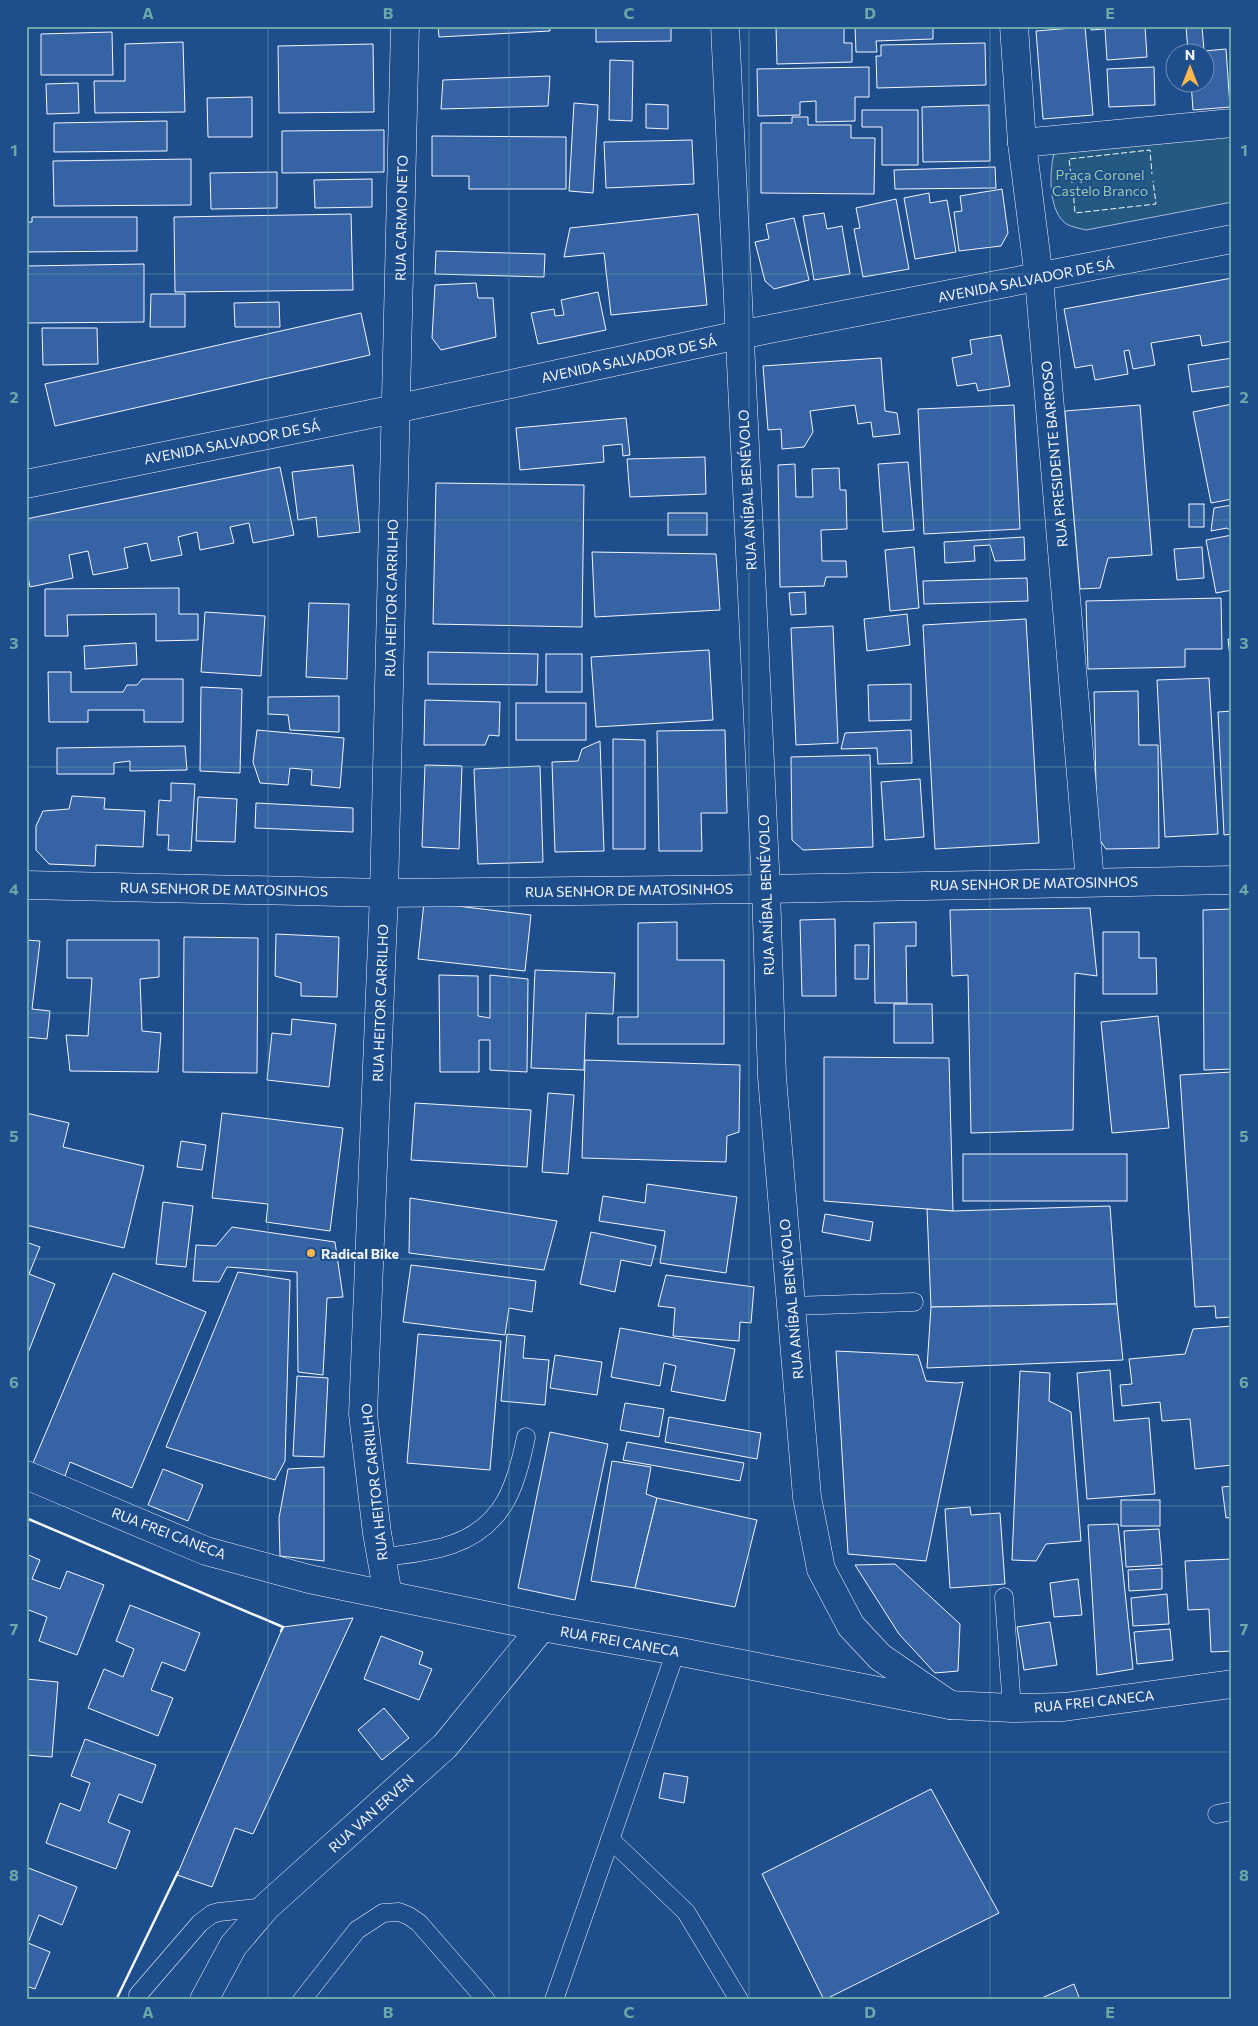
<svg xmlns="http://www.w3.org/2000/svg" width="1258" height="2026" viewBox="0 0 1258 2026" font-family="Commissioner,sans-serif">
  <style>
    .green { fill: #245a82; stroke: #a8bbd7 }
    .building { fill: #3563a3; stroke: #f2f6ff }
    .lines { fill: none; stroke-linecap: round; stroke-linejoin: round }
    .lane-casing { stroke: #f2f6ff; stroke-width: 19 }
    .street-casing { stroke: #f2f6ff; stroke-width: 29 }
    .secondary-casing { stroke: #f2f6ff; stroke-width: 29 }
    .lane { stroke: #1f4e8c; stroke-width: 18 }
    .street { stroke: #1f4e8c; stroke-width: 28 }
    .secondary { stroke: #1f4e8c; stroke-width: 28 }
    .fence { stroke: #f2f6ff; stroke-width: 1; stroke-dasharray: 6 2.5; stroke-linecap: butt }
    .wall { stroke: #f2f6ff; stroke-width: 2.5 }
    .grid { fill: none; stroke: #6aa9a8; stroke-width: 1; stroke-opacity: 0.55 }
    .poi-dot { fill: #ffb74d; stroke: #1f4e8c; stroke-width: 2 }
    .labels { text-anchor: middle; dominant-baseline: central; stroke-width: 4; stroke-linejoin: round; paint-order: stroke }
    .park-label { font-size: 14px; fill: #97c8a6; stroke: #1f4e8c }
    .street-label { font-size: 14px; fill: #f2f6ff; stroke: #1f4e8c }
    .poi-label { font-size: 14px; font-weight: bold; fill: #f2f6ff; stroke: #1f4e8c; text-anchor: start }
    .neatline { fill: none; stroke: #6aa9a8; stroke-width: 2 }
    .grid-label { font-size: 16px; text-anchor: middle; font-weight: bold; fill: #6aa9a8 }
  </style>
  <rect width="100%" height="100%" fill="#1f4e8c"/>
  <path class="green" d="M1232,131V202L1086,230C1079,228 1069,227 1064,222C1048,208 1049,169 1055,150Z"/>
  <g class="building">
    <polygon points="438,26 550,26 550,31 439,37"/>
    <polygon points="596,26 671,26 671,41 596,42"/>
    <polygon points="776,26 844,26 844,43 852,43 852,62 777,64"/>
    <polygon points="855,26 933,26 933,39 876,41 877,52 856,52"/>
    <polygon points="1090,26 1145,26 1147,57 1107,60 1105,29 1091,30"/>
    <polygon points="1186,26 1202,26 1204,51 1226,49 1230,107 1193,110 1191,82 1206,82 1206,52 1188,52"/>
    <polygon points="1085,27 1093,115 1043,119 1036,31"/>
    <polygon points="112,32 113,75 41,75 41,34"/>
    <polygon points="183,42 185,112 95,113 94,81 125,81 125,44"/>
    <polygon points="985,43 986,85 877,88 876,56 881,56 881,45"/>
    <polygon points="373,44 374,112 279,113 278,46"/>
    <polygon points="610,60 633,61 632,121 609,120"/>
    <polygon points="869,67 869,97 855,97 855,121 816,122 816,101 800,102 800,115 758,116 757,69"/>
    <polygon points="1154,67 1155,105 1109,107 1107,69"/>
    <polygon points="550,76 548,106 441,109 443,80"/>
    <polygon points="78,83 79,113 47,114 46,84"/>
    <polygon points="252,97 252,137 208,137 207,98"/>
    <polygon points="574,103 598,105 593,193 569,191"/>
    <polygon points="646,104 668,105 668,129 646,128"/>
    <polygon points="989,105 990,161 923,162 922,107"/>
    <polygon points="862,110 918,110 918,165 882,165 882,127 862,127"/>
    <polygon points="792,117 808,117 808,125 851,125 851,138 875,138 874,194 761,193 761,123 792,123"/>
    <polygon points="167,121 167,151 54,152 54,123"/>
    <polygon points="384,130 384,172 282,173 282,131"/>
    <polygon points="432,136 566,137 566,189 469,189 469,176 432,176"/>
    <polygon points="692,140 694,184 606,188 604,142"/>
    <polygon points="191,159 191,205 54,206 53,161"/>
    <polygon points="995,167 996,188 895,189 894,170"/>
    <polygon points="277,172 277,208 211,209 210,173"/>
    <polygon points="372,179 372,207 315,208 314,180"/>
    <polygon points="1002,189 1008,233 1001,246 959,251 954,212 962,211 960,196"/>
    <polygon points="929,193 930,203 947,200 956,252 915,259 904,198"/>
    <polygon points="896,199 909,269 863,277 854,229 860,228 856,208"/>
    <polygon points="824,213 827,229 842,226 850,274 814,280 803,216"/>
    <polygon points="351,214 353,290 175,292 174,217"/>
    <polygon points="698,214 707,305 611,315 604,253 564,257 570,228"/>
    <polygon points="32,217 137,217 137,251 26,252 26,222 32,222"/>
    <polygon points="794,218 809,280 774,289 765,281 755,242 769,239 766,224"/>
    <polygon points="436,251 545,254 544,277 435,274"/>
    <polygon points="144,264 144,322 28,323 27,266"/>
    <polygon points="1232,278 1232,341 1202,346 1200,335 1151,343 1155,365 1133,369 1129,350 1124,351 1128,374 1095,380 1092,365 1075,368 1064,309"/>
    <polygon points="476,283 478,298 493,298 496,337 441,350 432,338 435,285"/>
    <polygon points="598,292 606,330 538,344 531,313 554,309 555,316 564,315 561,300"/>
    <polygon points="151,294 185,294 185,327 150,327"/>
    <polygon points="279,302 280,327 235,327 234,303"/>
    <polygon points="361,313 370,355 55,426 45,384"/>
    <polygon points="42,328 97,328 98,364 43,365"/>
    <polygon points="1001,335 1010,386 978,391 976,383 957,386 952,358 972,354 970,340"/>
    <polygon points="881,358 885,411 897,413 900,434 873,437 871,422 858,424 855,405 810,411 813,432 804,447 782,449 781,429 768,430 763,366"/>
    <polygon points="1232,358 1232,386 1192,392 1188,365"/>
    <polygon points="1232,404 1232,499 1211,503 1193,412"/>
    <polygon points="1014,405 1020,529 924,534 918,409"/>
    <polygon points="1140,405 1152,555 1108,558 1100,588 1080,589 1065,411"/>
    <polygon points="626,418 630,455 623,456 622,444 603,446 604,462 520,470 516,428"/>
    <polygon points="705,457 706,494 630,497 627,459"/>
    <polygon points="908,462 914,530 883,532 878,464"/>
    <polygon points="795,464 796,497 813,497 812,469 839,468 840,490 846,490 847,529 821,530 822,561 846,561 847,577 826,577 824,586 780,587 778,465"/>
    <polygon points="353,465 360,532 318,537 316,517 298,520 292,472"/>
    <polygon points="280,467 294,535 253,543 249,523 230,527 234,543 200,550 197,532 178,537 182,555 151,561 147,543 124,548 128,568 93,575 88,551 69,555 73,578 30,587 26,567 26,519"/>
    <polygon points="436,483 584,485 582,627 433,624"/>
    <rect x="1189" y="504" width="15" height="23"/>
    <polygon points="1232,505 1232,532 1227,528 1211,531 1214,508"/>
    <rect x="668" y="513" width="39" height="22"/>
    <polygon points="1232,535 1232,590 1216,593 1206,540"/>
    <polygon points="1024,537 1025,560 995,561 990,545 974,546 975,561 945,563 944,542"/>
    <polygon points="914,547 919,608 890,611 885,550"/>
    <polygon points="1202,547 1204,578 1177,580 1174,549"/>
    <polygon points="592,552 716,554 720,610 595,617"/>
    <polygon points="1027,578 1028,601 924,604 923,581"/>
    <polygon points="179,588 179,614 198,614 198,640 156,641 156,614 67,615 68,636 45,636 45,589"/>
    <polygon points="805,592 806,614 791,615 789,593"/>
    <polygon points="1221,598 1222,649 1185,649 1185,667 1088,669 1086,601"/>
    <polygon points="309,603 349,604 347,679 306,677"/>
    <polygon points="205,612 265,616 261,676 201,672"/>
    <polygon points="907,614 910,645 867,651 864,619"/>
    <polygon points="1026,619 1039,843 935,849 923,625"/>
    <polygon points="833,626 838,743 796,745 791,628"/>
    <polygon points="1228,639 1232,639 1232,676"/>
    <polygon points="136,643 137,665 85,669 84,646"/>
    <polygon points="709,650 713,720 596,727 591,657"/>
    <polygon points="428,652 538,654 537,685 428,684"/>
    <rect x="546" y="654" width="36" height="38"/>
    <polygon points="48,672 71,672 71,692 123,692 127,685 137,685 142,679 183,679 183,722 144,722 144,710 88,710 88,722 49,722"/>
    <polygon points="1209,678 1218,834 1165,837 1157,680"/>
    <polygon points="911,684 911,720 869,721 868,685"/>
    <polygon points="201,687 242,689 240,773 200,771"/>
    <polygon points="1138,691 1139,745 1158,745 1159,848 1106,849 1097,836 1094,692"/>
    <polygon points="339,696 339,732 290,730 288,715 268,714 268,697"/>
    <polygon points="425,700 500,702 499,736 489,735 485,745 424,745"/>
    <rect x="516" y="703" width="70" height="37"/>
    <polygon points="1232,711 1232,834 1224,835 1218,712"/>
    <polygon points="257,730 344,738 340,788 311,785 312,770 290,768 288,785 260,783 253,762"/>
    <polygon points="725,730 727,813 701,813 702,851 659,851 657,731"/>
    <polygon points="911,730 912,763 878,764 877,748 841,749 845,733"/>
    <polygon points="613,739 645,740 645,849 613,849"/>
    <polygon points="600,741 604,851 555,852 552,762 578,761 582,749"/>
    <polygon points="185,746 187,770 130,771 130,761 114,763 114,774 57,774 57,748"/>
    <polygon points="870,755 873,847 803,850 792,840 791,757"/>
    <polygon points="425,765 462,766 459,849 422,847"/>
    <polygon points="540,766 543,862 478,864 474,769"/>
    <polygon points="920,779 924,837 885,840 881,782"/>
    <polygon points="171,783 195,784 191,851 168,850 169,835 157,835 159,800 171,801"/>
    <polygon points="72,796 105,798 104,809 145,811 143,847 96,845 95,866 49,864 36,850 36,826 43,811 69,809"/>
    <polygon points="198,797 237,799 235,842 196,841"/>
    <polygon points="256,803 353,808 353,832 255,828"/>
    <polygon points="424,902 531,915 525,971 418,959"/>
    <polygon points="1090,908 1097,976 1075,973 1073,1130 971,1133 968,975 952,976 950,910"/>
    <polygon points="1232,909 1232,1069 1204,1070 1203,910"/>
    <polygon points="835,919 836,996 802,996 800,920"/>
    <polygon points="677,922 677,960 724,960 724,1044 618,1044 618,1017 638,1017 638,923"/>
    <polygon points="916,922 916,946 906,946 907,1003 875,1003 874,923"/>
    <polygon points="1103,932 1139,932 1139,958 1156,958 1157,994 1103,994"/>
    <polygon points="276,934 339,937 337,997 301,996 301,983 275,976"/>
    <polygon points="184,937 258,938 257,1073 183,1072"/>
    <polygon points="26,940 40,941 32,1009 50,1011 47,1039 26,1037"/>
    <polygon points="67,940 159,940 159,977 140,979 142,1031 161,1033 158,1072 70,1071 66,1035 88,1036 92,978 67,978"/>
    <polygon points="855,945 869,945 868,979 855,979"/>
    <polygon points="535,970 615,973 613,1014 586,1013 584,1070 531,1068"/>
    <polygon points="439,975 478,976 478,1016 490,1018 490,975 528,979 527,1072 490,1070 490,1040 479,1040 479,1072 440,1072"/>
    <polygon points="894,1004 932,1004 933,1043 894,1043"/>
    <polygon points="1158,1016 1169,1128 1112,1133 1101,1022"/>
    <polygon points="292,1019 336,1024 329,1087 267,1080 272,1033 291,1035"/>
    <polygon points="824,1057 949,1058 953,1211 824,1201"/>
    <polygon points="585,1060 740,1065 739,1132 727,1136 726,1162 582,1158"/>
    <polygon points="1232,1072 1232,1317 1216,1318 1215,1306 1195,1307 1180,1075"/>
    <polygon points="548,1093 574,1095 568,1174 542,1172"/>
    <polygon points="415,1103 531,1110 527,1167 411,1160"/>
    <polygon points="26,1113 69,1123 63,1147 144,1166 124,1248 26,1225"/>
    <polygon points="222,1113 343,1128 330,1231 266,1222 268,1204 212,1198"/>
    <polygon points="181,1141 206,1145 202,1170 177,1167"/>
    <rect x="963" y="1154" width="164" height="47"/>
    <polygon points="647,1184 737,1197 726,1273 660,1263 665,1231 599,1221 603,1196 645,1203"/>
    <polygon points="410,1198 557,1221 544,1270 409,1253"/>
    <polygon points="163,1202 193,1206 186,1267 156,1264"/>
    <polygon points="1110,1206 1117,1304 931,1307 927,1209 953,1211"/>
    <polygon points="825,1214 873,1222 870,1241 822,1232"/>
    <polygon points="232,1227 335,1242 343,1297 327,1298 323,1375 298,1372 297,1272 227,1267 219,1282 193,1281 196,1245 216,1246"/>
    <polygon points="591,1232 656,1246 651,1266 621,1260 615,1292 580,1284"/>
    <polygon points="26,1242 40,1247 29,1274 55,1284 26,1358"/>
    <polygon points="411,1265 536,1281 532,1312 509,1308 505,1335 403,1322"/>
    <polygon points="238,1272 290,1280 285,1461 275,1480 166,1447"/>
    <polygon points="113,1273 206,1312 132,1488 70,1462 65,1476 33,1463"/>
    <polygon points="666,1275 754,1287 751,1323 740,1322 739,1341 673,1336 675,1308 658,1306"/>
    <polygon points="1117,1304 1123,1360 927,1368 931,1307"/>
    <polygon points="1232,1326 1232,1465 1195,1469 1190,1419 1162,1421 1160,1402 1122,1406 1120,1385 1132,1384 1129,1359 1185,1354 1193,1329"/>
    <polygon points="620,1328 735,1349 725,1401 671,1391 676,1366 664,1363 660,1386 611,1377"/>
    <polygon points="418,1334 501,1341 490,1470 407,1463"/>
    <polygon points="507,1334 525,1336 523,1358 549,1360 545,1405 501,1401"/>
    <polygon points="836,1351 918,1355 926,1381 957,1383 963,1382 926,1561 848,1554"/>
    <polygon points="555,1355 602,1362 597,1395 550,1388"/>
    <polygon points="1110,1370 1114,1421 1149,1418 1155,1494 1087,1499 1077,1373"/>
    <polygon points="1020,1371 1050,1373 1049,1401 1071,1412 1081,1541 1046,1544 1036,1561 1012,1560"/>
    <polygon points="297,1376 328,1378 324,1457 293,1456"/>
    <polygon points="625,1403 664,1409 659,1437 620,1430"/>
    <polygon points="669,1417 761,1433 757,1459 665,1442"/>
    <polygon points="550,1432 608,1444 575,1600 518,1588"/>
    <polygon points="627,1442 744,1463 740,1481 623,1460"/>
    <polygon points="612,1461 651,1467 646,1494 657,1498 635,1588 591,1581"/>
    <polygon points="324,1467 324,1561 280,1556 279,1518 288,1469"/>
    <polygon points="163,1469 203,1485 188,1521 148,1505"/>
    <polygon points="1232,1486 1232,1517 1226,1518 1222,1487"/>
    <polygon points="657,1498 757,1520 735,1607 635,1588"/>
    <rect x="1121" y="1500" width="39" height="26"/>
    <polygon points="970,1507 971,1515 1000,1513 1005,1584 950,1588 945,1509"/>
    <polygon points="1118,1524 1133,1669 1097,1675 1088,1525"/>
    <polygon points="1159,1529 1162,1565 1126,1567 1124,1531"/>
    <polygon points="26,1554 40,1560 32,1579 60,1589 67,1571 104,1585 77,1655 39,1641 47,1617 26,1609"/>
    <polygon points="1232,1559 1232,1651 1211,1652 1209,1609 1188,1610 1185,1561"/>
    <polygon points="895,1564 960,1624 958,1671 935,1673 899,1634 855,1565"/>
    <polygon points="1162,1568 1162,1589 1129,1591 1128,1570"/>
    <polygon points="1078,1579 1082,1615 1054,1617 1050,1583"/>
    <polygon points="1167,1594 1169,1624 1133,1626 1131,1598"/>
    <polygon points="130,1605 200,1633 185,1671 162,1662 151,1690 173,1698 158,1736 88,1708 104,1669 123,1677 134,1649 116,1641"/>
    <polygon points="353,1618 253,1834 235,1828 212,1887 177,1875 283,1627"/>
    <polygon points="1050,1622 1057,1665 1024,1670 1017,1627"/>
    <polygon points="1170,1629 1173,1660 1137,1664 1134,1632"/>
    <polygon points="381,1636 423,1652 419,1664 432,1669 419,1700 364,1679"/>
    <polygon points="26,1679 58,1682 52,1757 26,1755"/>
    <polygon points="384,1708 409,1738 382,1760 358,1730"/>
    <polygon points="85,1739 156,1765 142,1803 119,1794 108,1822 130,1831 116,1869 46,1843 60,1803 80,1811 90,1783 71,1776"/>
    <polygon points="664,1773 688,1777 684,1803 659,1798"/>
    <polygon points="931,1789 999,1913 824,2000 762,1874"/>
    <polygon points="26,1867 77,1887 62,1925 39,1915 28,1943 50,1952 35,1989 26,1986"/>
    <polygon points="1074,1984 1080,2000 1037,2000"/>
  </g>
  <g class="lines">
    <defs>
      <g id="lane">
        <polyline points="791,1306 914,1302"/>
        <path d="M381,1558C404,1554 432,1552 453,1544C504,1526 516,1486 526,1437"/>
        <polyline points="1004,1597 1012,1708"/>
        <polyline points="1217,1814 1232,1811"/>
        <polyline points="610,1839 686,1912 739,2000"/>
        <polyline points="138,1995 200,1923 212,1914 219,1912 266,1907"/>
        <polyline points="302,2000 357,1930 383,1913 399,1912 409,1916 419,1923 486,2000"/>
        <polyline points="554,2000 676,1651"/>
      </g>
      <g id="street">
        <polyline points="725,26 766,889 772,1077 807,1497 821,1569 851,1626 880,1657 950,1705"/>
        <polyline points="1014,26 1022,143 1039,278 1090,882"/>
        <polyline points="1022,143 1232,123"/>
        <polyline points="26,885 384,893 766,889 1232,880"/>
        <polyline points="388,1595 377,1533 363,1414 384,893 405,26"/>
        <polyline points="204,2000 233,1946 266,1907 445,1746 542,1627"/>
      </g>
      <g id="secondary">
        <polyline points="26,484 395,409 739,335 1232,239"/>
        <polyline points="26,1475 206,1551 309,1579 542,1627 676,1651 950,1705 1012,1708 1064,1707 1232,1684"/>
      </g>
    </defs>
    <use href="#lane" class="lane-casing"/>
    <use href="#street" class="street-casing"/>
    <use href="#secondary" class="secondary-casing"/>
    <use href="#lane" class="lane"/>
    <use href="#street" class="street"/>
    <use href="#secondary" class="secondary"/>
    <g class="fence">
      <polyline points="1072,183 1069,159 1150,150 1152,174"/>
      <polyline points="1073,189 1075,213 1156,204 1153,181"/>
    </g>
    <g class="wall">
      <polyline points="26,1518 283,1627 281,1631"/>
      <polyline points="116,2000 178,1872"/>
    </g>
  </g>
  <path class="grid" d="M268,26V2000M509,26V2000M749,26V2000M990,26V2000M26,274H1232M26,520H1232M26,767H1232M26,1013H1232M26,1259H1232M26,1506H1232M26,1752H1232"/>
  <circle class="poi-dot" cx="311" cy="1253" r="5"/>
  <g class="labels">
    <g class="park-label">
      <text x="1100" y="174">Praça Coronel<tspan x="1100" dy="16">Castelo Branco</tspan></text>
    </g>
    <g class="street-label">
      <text transform="translate(401 218) rotate(-89)">RUA CARMO NETO</text>
      <text transform="translate(1026 280) rotate(-11)">AVENIDA SALVADOR DE SÁ</text>
      <text transform="translate(629 359) rotate(-12)">AVENIDA SALVADOR DE SÁ</text>
      <text transform="translate(232 442) rotate(-11)">AVENIDA SALVADOR DE SÁ</text>
      <text transform="translate(1054 454) rotate(-95)">RUA PRESIDENTE BARROSO</text>
      <text transform="translate(747 490) rotate(-93)">RUA ANÍBAL BENÉVOLO</text>
      <text transform="translate(391 598) rotate(-89)">RUA HEITOR CARRILHO</text>
      <text transform="translate(1034 883) rotate(-1)">RUA SENHOR DE MATOSINHOS</text>
      <text transform="translate(224 889) rotate(1)">RUA SENHOR DE MATOSINHOS</text>
      <text transform="translate(629 890) rotate(-1)">RUA SENHOR DE MATOSINHOS</text>
      <text transform="translate(766 895) rotate(-92)">RUA ANÍBAL BENÉVOLO</text>
      <text transform="translate(380 1003) rotate(-88)">RUA HEITOR CARRILHO</text>
      <text transform="translate(791 1299) rotate(-95)">RUA ANÍBAL BENÉVOLO</text>
      <text transform="translate(374 1482) rotate(-96)">RUA HEITOR CARRILHO</text>
      <text transform="translate(169 1533) rotate(21)">RUA FREI CANECA</text>
      <text transform="translate(620 1641) rotate(10)">RUA FREI CANECA</text>
      <text transform="translate(1094 1701) rotate(-6)">RUA FREI CANECA</text>
      <text transform="translate(371 1813) rotate(-42)">RUA VAN ERVEN</text>
    </g>
    <g class="poi-label">
      <text x="321" y="1253">Radical Bike</text>
    </g>
  </g>
  <rect width="1258" height="2026" fill="none" stroke="#1f4e8c" stroke-width="55"/>
  <g transform="translate(1190 68)"><circle r="24" fill="#1f4e8c" stroke="#7391ba"/>
  <path d="M0-4L9 19L0 12L-9 19Z" fill="#ffb74d"/>
  <text y="-8" font-size="14" font-weight="bold" text-anchor="middle" fill="#f2f6ff">N</text>
  </g>
  <rect x="28" y="28" width="1202" height="1970" class="neatline"/>
  <g class="grid-label">
    <text x="148" y="19">A</text>
    <text x="388" y="19">B</text>
    <text x="629" y="19">C</text>
    <text x="870" y="19">D</text>
    <text x="1110" y="19">E</text>
    <text x="14" y="156">1</text>
    <text x="1244" y="156">1</text>
    <text x="14" y="403">2</text>
    <text x="1244" y="403">2</text>
    <text x="14" y="649">3</text>
    <text x="1244" y="649">3</text>
    <text x="14" y="895">4</text>
    <text x="1244" y="895">4</text>
    <text x="14" y="1142">5</text>
    <text x="1244" y="1142">5</text>
    <text x="14" y="1388">6</text>
    <text x="1244" y="1388">6</text>
    <text x="14" y="1635">7</text>
    <text x="1244" y="1635">7</text>
    <text x="14" y="1881">8</text>
    <text x="1244" y="1881">8</text>
    <text x="148" y="2018">A</text>
    <text x="388" y="2018">B</text>
    <text x="629" y="2018">C</text>
    <text x="870" y="2018">D</text>
    <text x="1110" y="2018">E</text>
  </g>
</svg>
